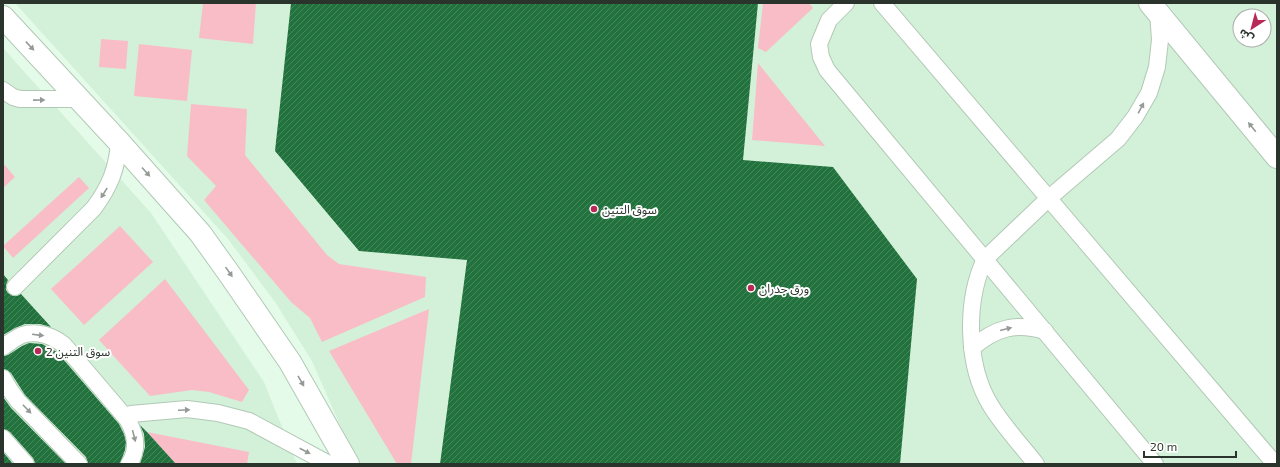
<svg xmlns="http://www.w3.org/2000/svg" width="1280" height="467" viewBox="0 0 1280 467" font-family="'Exo 2','Noto Sans Arabic',sans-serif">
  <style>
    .built { fill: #d3f1d8; fill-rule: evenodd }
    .green { fill: #f9bdc7 }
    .building { fill: url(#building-hatch) }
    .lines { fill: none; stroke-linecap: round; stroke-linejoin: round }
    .service-casing { stroke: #b2c9b6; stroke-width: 18 }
    .minor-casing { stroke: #b2c9b6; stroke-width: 24 }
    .service { stroke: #fff; stroke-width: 16 }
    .minor { stroke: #fff; stroke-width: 22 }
    .oneway { fill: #959a96 }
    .poi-dot { fill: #b82957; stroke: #fff; stroke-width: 1.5 }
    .labels { text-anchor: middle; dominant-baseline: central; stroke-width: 4; stroke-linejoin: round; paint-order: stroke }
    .poi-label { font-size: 12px; fill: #2b342c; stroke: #fff; text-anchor: start }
  </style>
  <defs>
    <pattern id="building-hatch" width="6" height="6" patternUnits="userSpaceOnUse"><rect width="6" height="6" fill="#21723c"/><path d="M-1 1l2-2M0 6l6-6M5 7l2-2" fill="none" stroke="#48865d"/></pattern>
  </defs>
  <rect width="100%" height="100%" fill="#e3fbe8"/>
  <g class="built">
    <path d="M15,3H1277V464H357L312,361L275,302L228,239ZM1240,16H1264V40H1240Z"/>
    <polygon points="3,48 151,213 264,382 297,464 3,464"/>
  </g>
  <g class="green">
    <polygon points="203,3 256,3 253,44 199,38"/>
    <polygon points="763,3 809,3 813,8 766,52 758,48"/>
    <polygon points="101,39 128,41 126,69 99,67"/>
    <polygon points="139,44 192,50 187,101 134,96"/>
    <polygon points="758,63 825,146 752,140"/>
    <polygon points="191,104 247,109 245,155 327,255 339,264 426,277 425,297 322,342 310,318 291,302 204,200 216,186 187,156"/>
    <polygon points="3,163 15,177 3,188"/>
    <polygon points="79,177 89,188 13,258 3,246"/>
    <polygon points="120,226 153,262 84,325 51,289"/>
    <polygon points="165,279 249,390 242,402 209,392 192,390 150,396 99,340"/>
    <polygon points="429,309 411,464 397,464 329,351"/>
    <polygon points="147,432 249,452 247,464 176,464"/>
  </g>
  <g class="building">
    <polygon points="291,3 758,3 743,160 833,167 917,279 900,464 440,464 467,260 359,251 275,151"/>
    <polygon points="3,274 8,280 6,285 6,290 8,293 13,296 17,296 21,294 51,327 40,324 25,324 15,328 3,335"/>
    <polygon points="29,343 42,344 57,352 119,424 124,434 126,442 125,450 120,464 88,464 86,457 25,395 11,373 7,370 3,369 3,356 8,355 22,346"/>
    <polygon points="3,397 11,408 66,464 35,464 33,458 10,432 3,429"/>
    <polygon points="140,425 147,432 176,464 140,464 145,447 144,434"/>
    <polygon points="3,452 13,464 3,464"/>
  </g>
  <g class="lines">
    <defs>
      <g id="service">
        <polyline points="846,3 829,20 819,44 821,57 827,70 1155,464"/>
        <polyline points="882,3 1275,464"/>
        <polyline points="3,90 13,97 20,99 80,99"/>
        <path d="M15,287L94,208C110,186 117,169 119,142"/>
        <path d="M3,347C9,343 15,338 22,335C37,330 53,336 64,345L127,419C136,434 139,449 129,464"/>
        <path d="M972,348C995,328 1016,322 1045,331"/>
        <polyline points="3,378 10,390 18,401 79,464"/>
        <polyline points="131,414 187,409 218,413 249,421 329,464"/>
        <polyline points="3,438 26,464"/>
        <path d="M1036,464C1021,445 1004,427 991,406C966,366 965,301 985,259L1049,198L1118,139L1135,117L1149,93L1157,67L1160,40L1158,12"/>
      </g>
      <g id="minor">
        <polyline points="1150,3 1277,157"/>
        <polyline points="3,17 119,142 200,233 228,272 290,362 348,464"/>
      </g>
    </defs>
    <use href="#service" class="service-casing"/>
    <use href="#minor" class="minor-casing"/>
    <use href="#service" class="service"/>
    <use href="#minor" class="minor"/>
  </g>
  <defs><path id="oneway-solid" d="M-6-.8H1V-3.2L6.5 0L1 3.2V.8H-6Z"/></defs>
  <g class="oneway">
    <use href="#oneway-solid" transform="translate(30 46) rotate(47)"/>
    <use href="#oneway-solid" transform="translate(39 100) rotate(-1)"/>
    <use href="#oneway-solid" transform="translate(1141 108) rotate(-62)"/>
    <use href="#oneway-solid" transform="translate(1252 127) rotate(-129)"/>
    <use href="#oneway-solid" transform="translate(146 172) rotate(48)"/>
    <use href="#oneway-solid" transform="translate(104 193) rotate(122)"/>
    <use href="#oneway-solid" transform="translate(229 272) rotate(55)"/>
    <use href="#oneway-solid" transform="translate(1006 329) rotate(-14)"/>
    <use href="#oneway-solid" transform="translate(38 335) rotate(7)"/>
    <use href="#oneway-solid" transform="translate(301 381) rotate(60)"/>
    <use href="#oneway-solid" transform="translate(27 409) rotate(46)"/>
    <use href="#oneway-solid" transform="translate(184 410) rotate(-2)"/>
    <use href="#oneway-solid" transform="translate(134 436) rotate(76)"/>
    <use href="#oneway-solid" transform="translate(305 451) rotate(28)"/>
  </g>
  <g class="poi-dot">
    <circle cx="594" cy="209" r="4"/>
    <circle cx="751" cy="288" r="4"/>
    <circle cx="38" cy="351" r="4"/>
  </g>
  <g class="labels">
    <g class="poi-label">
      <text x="602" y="209">سوق التنين</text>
      <text x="759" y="288">ورق جدران</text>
      <text x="46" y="351">سوق التنين 2</text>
    </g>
  </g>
  <rect width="1280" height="467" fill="none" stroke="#2b342c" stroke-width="8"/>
  <g transform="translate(1252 28) rotate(216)"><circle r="19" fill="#ffffff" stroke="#aaaeab"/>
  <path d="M0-3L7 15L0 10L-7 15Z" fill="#b82957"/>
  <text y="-6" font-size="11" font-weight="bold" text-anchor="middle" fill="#2b342c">ش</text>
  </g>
  <path d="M1144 451v6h92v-6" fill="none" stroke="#2b342c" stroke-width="2"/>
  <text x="1150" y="451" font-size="12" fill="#2b342c" stroke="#ffffff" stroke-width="3" paint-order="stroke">20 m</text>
</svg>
